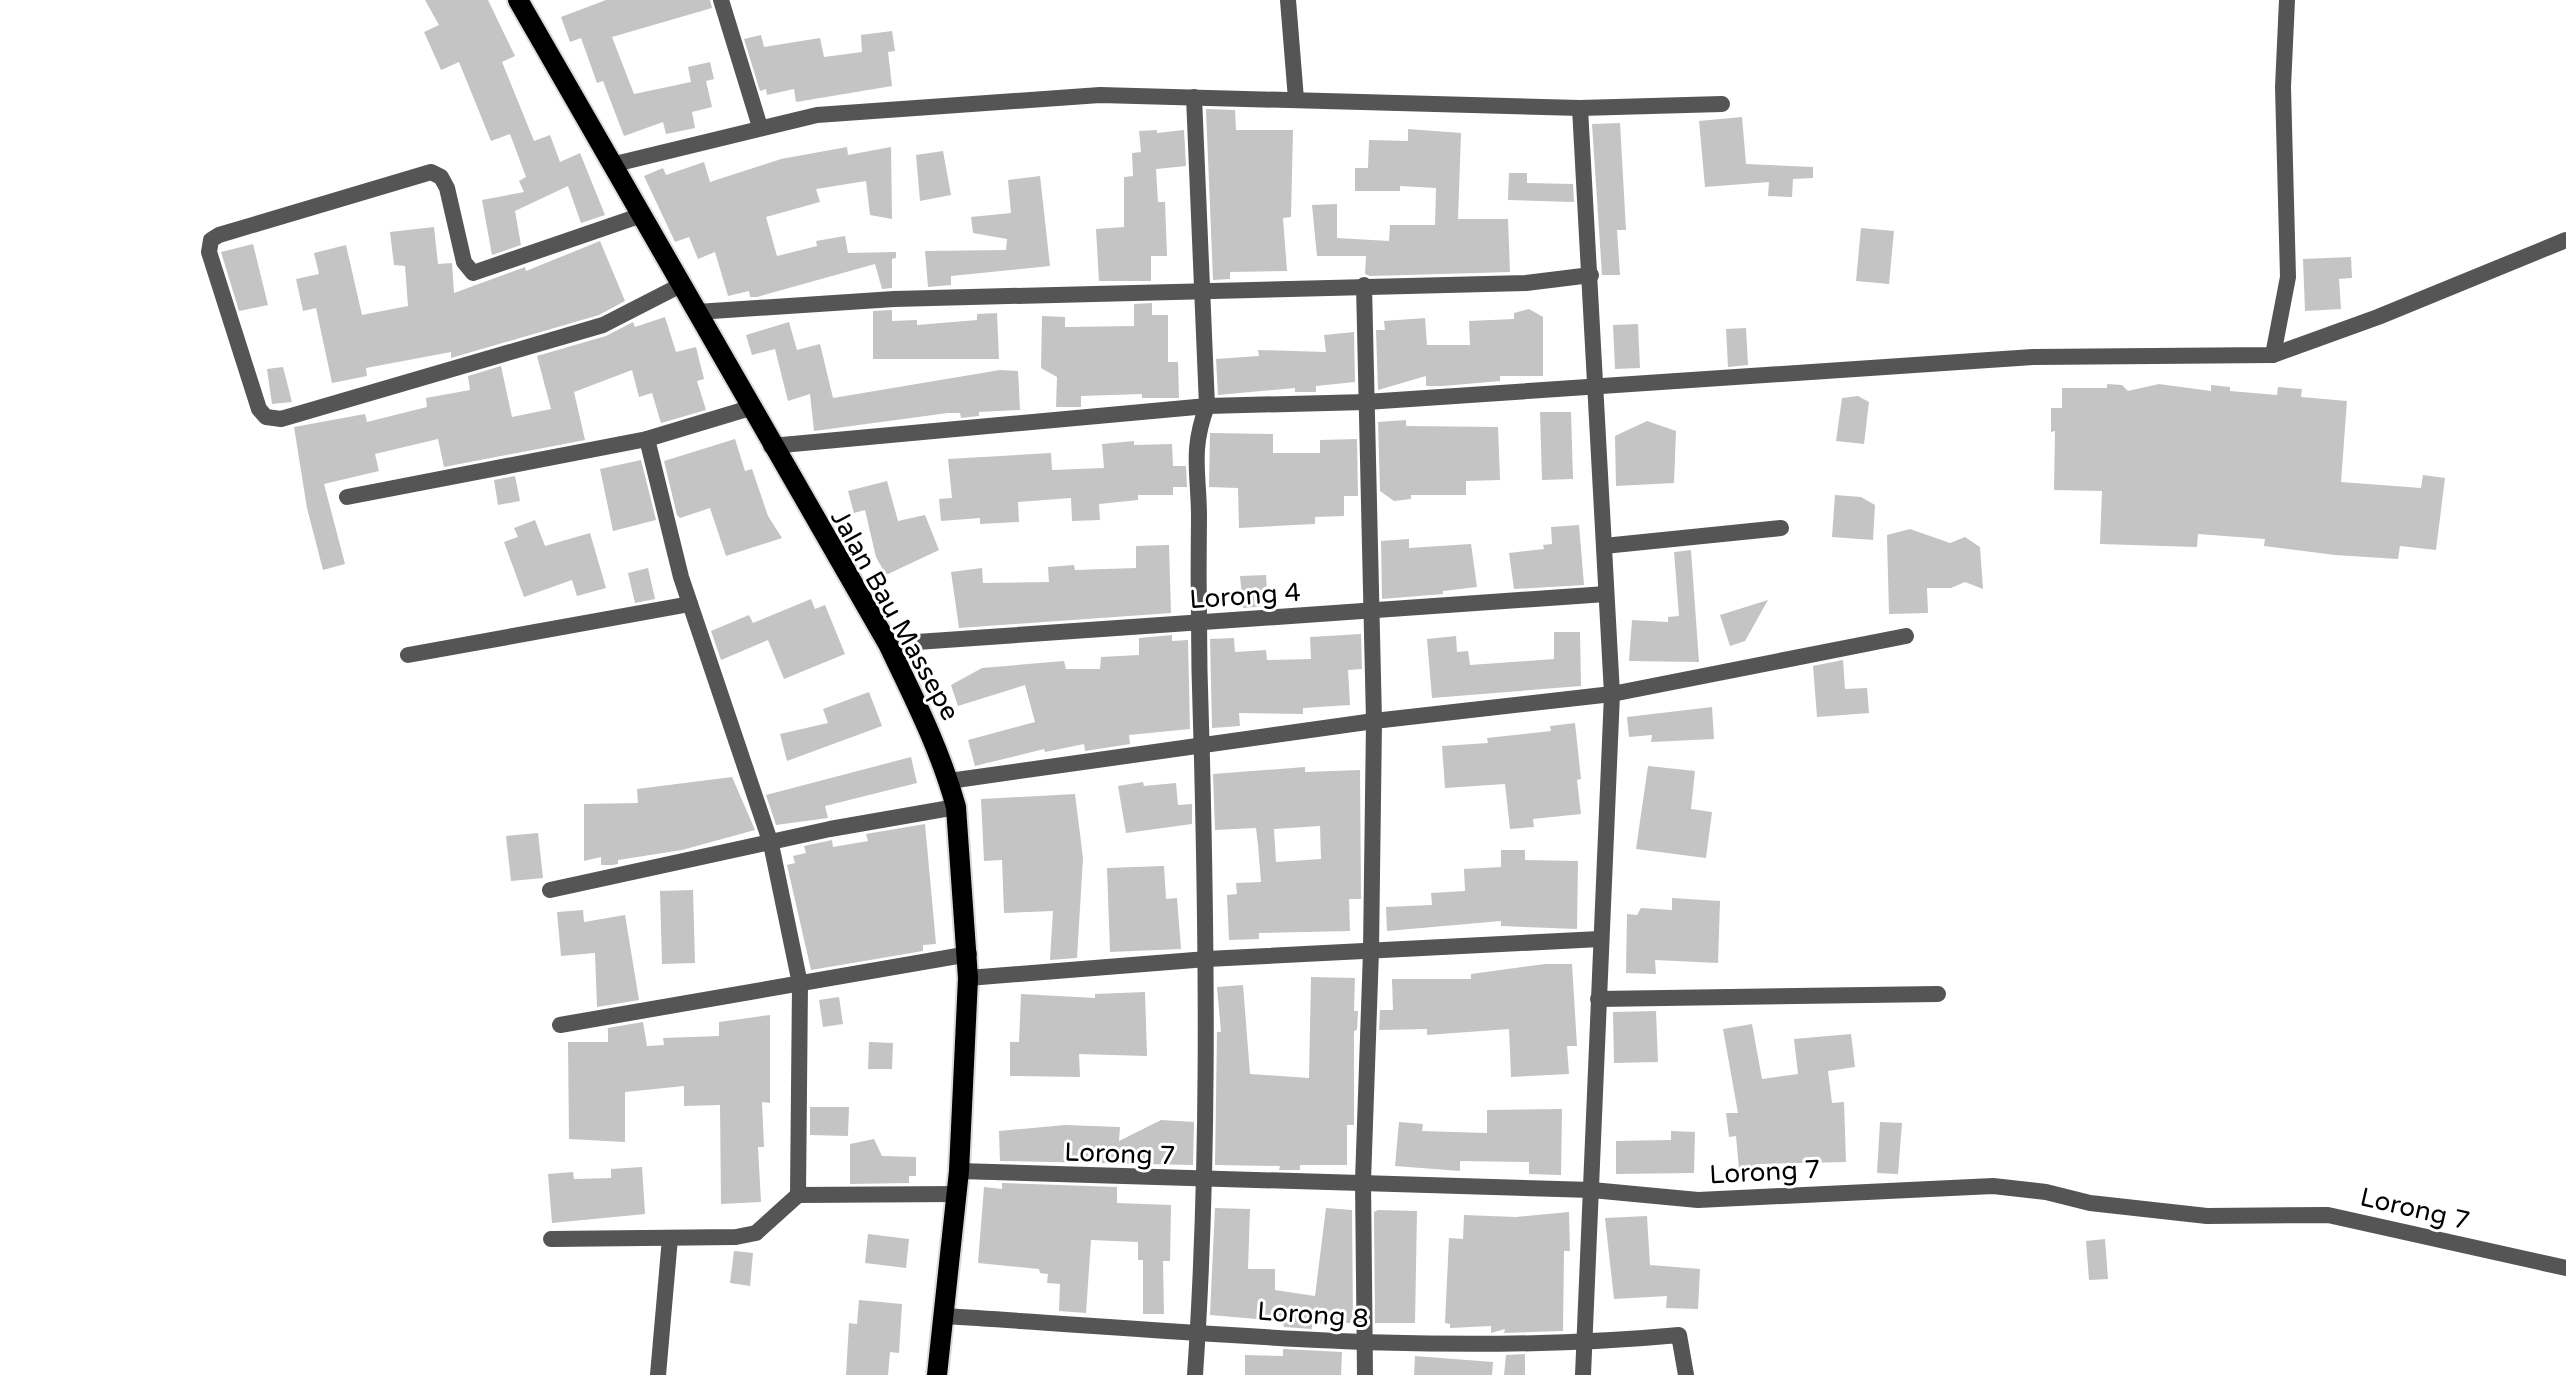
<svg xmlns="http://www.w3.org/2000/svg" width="2566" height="1375" viewBox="0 0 2566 1375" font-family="'Varela Round',sans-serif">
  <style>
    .building { fill: #c4c4c4; fill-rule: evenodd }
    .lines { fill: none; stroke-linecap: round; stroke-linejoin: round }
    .primary-casing { stroke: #dbdbdb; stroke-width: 24 }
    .street { stroke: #555; stroke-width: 16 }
    .primary { stroke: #000; stroke-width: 20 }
    .labels { text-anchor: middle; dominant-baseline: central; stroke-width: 6; stroke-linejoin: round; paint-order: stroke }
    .street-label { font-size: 26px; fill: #000; stroke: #fff }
  </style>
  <rect width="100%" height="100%" fill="#fff"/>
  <g class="building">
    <polygon points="425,0 488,0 515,56 502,62 534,141 550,135 560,162 580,153 605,215 581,223 568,186 515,211 521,245 492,255 482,200 524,192 519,181 526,177 510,134 491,141 459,62 441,70 424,32 439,25"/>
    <polygon points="606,0 710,0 712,8 612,37 634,94 691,82 688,67 710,62 714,79 706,81 712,107 692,112 695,128 666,134 663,122 624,136 603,81 597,83 581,38 570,42 561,17"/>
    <polygon points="892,31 895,51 888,52 892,86 796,102 794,89 767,95 766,89 760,91 744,39 761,35 764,47 820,38 824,57 862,52 861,35"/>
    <polygon points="1206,109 1235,110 1236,130 1293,130 1291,217 1283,218 1287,271 1230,272 1230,279 1213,280"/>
    <polygon points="1742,117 1746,164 1813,167 1813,178 1793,179 1792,197 1768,196 1769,182 1705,187 1699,121"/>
    <polygon points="1620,123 1626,230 1617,230 1620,275 1602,275 1592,124"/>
    <polygon points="1408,129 1461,133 1458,219 1508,219 1510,272 1370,276 1365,274 1366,256 1317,256 1312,205 1337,204 1337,238 1389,241 1390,225 1435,225 1436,188 1400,186 1400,191 1355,191 1355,168 1368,168 1369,140 1408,141"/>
    <polygon points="1157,130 1157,133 1184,130 1186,166 1156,169 1158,202 1165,202 1167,256 1151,256 1151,281 1099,281 1096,229 1124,227 1124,177 1133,176 1132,153 1141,152 1139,131"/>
    <polygon points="847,147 848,155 891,147 892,219 870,215 866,181 816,189 820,202 766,217 777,256 817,246 816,241 845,236 848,253 896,252 896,258 892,259 892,288 882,289 875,264 757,297 750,297 749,291 728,296 715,252 698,259 689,237 675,242 644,176 663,168 666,175 704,162 710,182 781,159"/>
    <polygon points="943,151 951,195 920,201 916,155"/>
    <polygon points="1509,173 1527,173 1527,183 1573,184 1574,202 1508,200"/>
    <polygon points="1040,176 1050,266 951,276 951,285 928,287 925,251 1006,250 1007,239 973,233 971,217 1011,213 1008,180"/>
    <polygon points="434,227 438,264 452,263 454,293 525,267 526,271 600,241 625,301 599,315 451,358 451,352 366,368 367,376 332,383 316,308 303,311 296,279 319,274 314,253 346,245 362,315 408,306 405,266 394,265 390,232"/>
    <polygon points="1861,228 1894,231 1889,284 1856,281"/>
    <polygon points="253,244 268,305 239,311 221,252"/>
    <polygon points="2351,257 2352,278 2339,279 2341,309 2305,311 2303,259"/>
    <polygon points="1152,303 1152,315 1168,315 1168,362 1178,362 1179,398 1142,398 1142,394 1081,396 1081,407 1056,407 1057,377 1041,368 1042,316 1065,317 1065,327 1134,326 1134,304"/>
    <polygon points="1529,309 1543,317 1543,376 1500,376 1500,381 1443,386 1426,386 1426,376 1378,390 1376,330 1385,330 1384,321 1425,318 1427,345 1470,345 1469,321 1514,319 1514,313"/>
    <polygon points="892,310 892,321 917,320 917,325 977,320 977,314 997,313 999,359 873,359 873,311"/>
    <polygon points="665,317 676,352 696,347 704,379 697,381 706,410 661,423 652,393 639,397 632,370 574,392 585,440 444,467 438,439 375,454 379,471 324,484 345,564 323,570 307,508 294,427 365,414 367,422 427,407 426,398 470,390 468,376 501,366 512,417 551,409 537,356 606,336 633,322 635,327"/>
    <polygon points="789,322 797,350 820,344 833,398 1000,370 1018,371 1020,410 979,412 979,416 961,418 960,413 948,413 814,431 810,394 788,401 775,349 752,355 746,335"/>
    <polygon points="1638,324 1640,368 1615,369 1613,325"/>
    <polygon points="1746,328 1748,365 1728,367 1726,329"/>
    <polygon points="1354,332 1355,382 1316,386 1316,392 1295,392 1295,388 1218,395 1216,359 1259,356 1258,350 1326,352 1324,335"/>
    <polygon points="283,367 292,402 272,404 267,369"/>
    <polygon points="2107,384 2122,385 2128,391 2159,384 2211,391 2211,385 2230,387 2230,391 2277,395 2278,387 2302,389 2301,397 2347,401 2341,482 2421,488 2423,475 2445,478 2436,550 2400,546 2398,559 2335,555 2264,546 2265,539 2198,534 2197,547 2100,544 2102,491 2054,490 2055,431 2051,432 2051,408 2062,408 2062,388 2107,388"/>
    <polygon points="1858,396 1869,402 1864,444 1836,441 1842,398"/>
    <polygon points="1540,412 1571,412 1573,479 1542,480"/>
    <polygon points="1406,420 1406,426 1498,427 1500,480 1466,481 1466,495 1411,495 1411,499 1394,501 1380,491 1378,422"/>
    <polygon points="1647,421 1676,431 1674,483 1616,486 1615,436"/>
    <polygon points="1210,433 1273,434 1273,453 1320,453 1320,440 1357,439 1358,496 1344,496 1344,516 1315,517 1315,524 1239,528 1238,488 1209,487"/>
    <polygon points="735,439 745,471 752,469 768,516 782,538 726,556 710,508 680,518 677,515 664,461"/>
    <polygon points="1134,441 1134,445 1172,444 1173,466 1186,466 1187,487 1173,487 1173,495 1138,495 1138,500 1099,504 1100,520 1072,521 1071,498 1018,502 1019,522 980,524 980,518 941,521 939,499 952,498 948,459 1051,453 1052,470 1104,468 1102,444"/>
    <polygon points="641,460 656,520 613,531 600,469"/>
    <polygon points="515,476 520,501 498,505 494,480"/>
    <polygon points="887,481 898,521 925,515 939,550 886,575 876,557 865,510 854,513 848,491"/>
    <polygon points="1835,495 1861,497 1875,505 1873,540 1832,537"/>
    <polygon points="535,520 545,546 590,533 606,588 577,596 572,580 524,597 504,542 518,537 514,528"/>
    <polygon points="1579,525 1584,585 1514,589 1509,553 1544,549 1543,545 1552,544 1551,527"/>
    <polygon points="1910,529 1950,543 1965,537 1980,547 1983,589 1965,582 1951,588 1927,588 1928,613 1889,614 1887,535"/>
    <polygon points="1409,539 1409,548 1471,544 1477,587 1443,591 1443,594 1382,599 1381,541"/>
    <polygon points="1169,545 1171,613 959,628 951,572 982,568 983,583 1049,582 1048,567 1074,565 1075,570 1136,568 1136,546"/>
    <polygon points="1691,550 1699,662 1629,661 1632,620 1668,622 1668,617 1679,616 1674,552"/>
    <polygon points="648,568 655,599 635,603 628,573"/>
    <polygon points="1266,575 1268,606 1243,608 1240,576"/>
    <polygon points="811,599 815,609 825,605 845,654 784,679 768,640 721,660 711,631 749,615 753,623"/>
    <polygon points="1768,600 1745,641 1730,646 1720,615"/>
    <polygon points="1554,632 1580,632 1581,686 1432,698 1427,639 1456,636 1457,652 1468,651 1470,665 1554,659"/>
    <polygon points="1361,634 1362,669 1348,670 1350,705 1303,708 1303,714 1239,713 1240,726 1212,728 1210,639 1234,638 1235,652 1266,650 1267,660 1311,659 1310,637"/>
    <polygon points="1172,635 1172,641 1188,640 1190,729 1129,735 1130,744 1085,751 1084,744 1045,752 1044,749 975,766 968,740 1035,722 1025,685 958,706 951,685 982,668 1064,661 1066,669 1100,669 1101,657 1139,655 1139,638"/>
    <polygon points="1843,660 1845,689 1867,688 1869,713 1817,717 1813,666"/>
    <polygon points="869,692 882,726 787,761 780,734 828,723 823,709"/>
    <polygon points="1712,707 1714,739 1651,742 1652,735 1629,737 1627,717"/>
    <polygon points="1575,723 1581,779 1577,780 1581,814 1533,819 1534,827 1510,829 1505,784 1445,788 1442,746 1488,743 1487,738 1551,731 1550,726"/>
    <polygon points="911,757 917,783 825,806 828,818 776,825 766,795"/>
    <polygon points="1648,766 1695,771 1691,809 1712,812 1706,858 1636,849"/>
    <path d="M1305,767V772L1360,770L1361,899H1349L1350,931L1259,933V939L1229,940L1227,895L1237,894L1236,883L1261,882L1258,845L1256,828L1215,830L1213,774ZM1320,826L1321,859L1276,862L1274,829Z"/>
    <polygon points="732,777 755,830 682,850 618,860 618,864 612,865 601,865 601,857 584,861 584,804 638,803 637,789"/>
    <polygon points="1143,782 1144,786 1176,783 1178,805 1192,804 1192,824 1126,833 1118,786"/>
    <polygon points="1075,794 1083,858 1077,958 1050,960 1053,911 1004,913 1002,860 984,861 981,799"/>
    <polygon points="925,824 936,944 923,945 923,951 811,970 787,865 795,863 793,856 806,853 804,846 832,840 833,847 868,841 866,834"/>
    <polygon points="538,833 543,878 511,881 506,836"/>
    <polygon points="1501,850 1525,850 1525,860 1578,861 1577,929 1501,926 1501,921 1387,931 1386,907 1432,905 1431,893 1465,891 1464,869 1501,867"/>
    <polygon points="1164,866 1166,899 1177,898 1181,949 1110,952 1107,868"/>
    <polygon points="693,890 695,963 662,964 660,891"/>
    <polygon points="1672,898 1720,901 1718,963 1655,960 1656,974 1626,973 1627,914 1637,915 1641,908 1672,910"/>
    <polygon points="583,910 584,922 625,915 639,1000 597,1007 595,953 561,956 557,912"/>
    <polygon points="1545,964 1572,964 1577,1046 1567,1046 1569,1074 1511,1077 1509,1029 1427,1035 1427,1029 1379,1030 1380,1010 1393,1010 1392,979 1471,979 1471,974"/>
    <polygon points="1311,977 1355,978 1354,1011 1358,1011 1357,1030 1354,1031 1354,1125 1347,1125 1347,1165 1300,1165 1300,1170 1279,1170 1280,1166 1215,1165 1217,1032 1221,1032 1217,987 1243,985 1250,1074 1309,1078"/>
    <polygon points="1145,992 1147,1056 1079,1054 1080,1077 1010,1076 1010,1042 1019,1042 1021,994 1095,998 1095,994"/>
    <polygon points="839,997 843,1024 823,1027 819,1000"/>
    <polygon points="1656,1011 1658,1062 1614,1063 1613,1012"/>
    <polygon points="770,1015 770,1103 762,1102 764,1147 758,1147 761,1202 721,1204 720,1105 684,1106 684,1086 625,1092 625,1142 569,1139 568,1042 608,1042 608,1028 643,1022 647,1046 664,1045 663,1038 719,1036 719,1022"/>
    <polygon points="1752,1024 1762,1079 1798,1074 1794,1039 1851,1034 1855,1067 1828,1071 1832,1103 1844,1102 1846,1162 1761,1164 1739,1169 1736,1136 1729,1137 1726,1113 1738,1113 1723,1029"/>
    <polygon points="869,1042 893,1043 892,1069 868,1069"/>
    <polygon points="810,1107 849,1107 848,1136 810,1135"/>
    <polygon points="1562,1109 1561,1175 1529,1174 1529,1162 1460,1161 1460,1171 1395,1166 1399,1122 1423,1124 1422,1131 1487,1133 1487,1110"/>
    <polygon points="1161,1120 1194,1122 1193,1165 1000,1161 999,1131 1065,1125 1120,1127 1119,1141"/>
    <polygon points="1880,1122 1902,1123 1898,1174 1877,1173"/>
    <polygon points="1671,1131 1695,1132 1694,1173 1616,1174 1616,1141 1671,1140"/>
    <polygon points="874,1139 882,1156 916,1157 916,1176 909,1176 909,1183 850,1184 850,1144"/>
    <polygon points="642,1167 645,1214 552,1223 548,1174 573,1172 574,1179 611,1178 611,1169"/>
    <polygon points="1002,1183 1117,1187 1117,1203 1171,1205 1170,1261 1163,1261 1164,1314 1143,1314 1143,1260 1138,1260 1138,1242 1091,1240 1086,1313 1059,1311 1060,1284 1047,1283 1048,1274 1040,1273 1039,1269 978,1263 984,1187 1002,1189"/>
    <polygon points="1215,1208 1250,1209 1248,1269 1275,1269 1275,1290 1315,1296 1326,1208 1352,1210 1353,1323 1312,1323 1312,1329 1284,1327 1282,1321 1210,1315"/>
    <polygon points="1378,1210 1417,1211 1415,1323 1375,1323 1374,1212"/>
    <polygon points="1569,1212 1570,1251 1564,1251 1563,1331 1504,1333 1505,1329 1491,1333 1491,1326 1450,1328 1450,1324 1445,1323 1449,1238 1463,1239 1464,1215 1516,1217"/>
    <polygon points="1647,1216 1650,1265 1700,1269 1698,1309 1666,1308 1667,1296 1614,1299 1605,1218"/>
    <polygon points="868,1234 909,1239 906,1268 865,1263"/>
    <polygon points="2105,1239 2108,1279 2089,1280 2086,1241"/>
    <polygon points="734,1251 753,1253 750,1286 730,1283"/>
    <polygon points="859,1300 902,1304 899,1353 890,1352 888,1375 846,1375 849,1323 857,1324"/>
    <polygon points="1283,1349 1342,1352 1341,1375 1245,1375 1245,1355 1283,1356"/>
    <polygon points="1525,1354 1525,1375 1504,1375 1506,1355"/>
    <polygon points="1415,1356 1493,1362 1492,1375 1414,1375"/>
  </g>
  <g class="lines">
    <defs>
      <path id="primary" d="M518,0L888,644C914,698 940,749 956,807L968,978L959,1171L937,1375"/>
    </defs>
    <use href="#primary" class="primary-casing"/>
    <g class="street">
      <polyline points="721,0 760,127"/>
      <polyline points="1288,0 1296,99"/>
      <path d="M1194,97L1207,406C1190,451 1199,473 1199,518C1198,599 1199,679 1202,760C1207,965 1209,1170 1195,1375"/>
      <polyline points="1580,108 1612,694 1583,1375"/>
      <polyline points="611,165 817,115 1100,95 1580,108 1722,104"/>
      <polyline points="642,215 473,273 464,262 447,188 441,177 431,172 219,235 211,240 209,252 259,409 266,417 281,419 603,325 681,285"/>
      <polyline points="1364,285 1374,721 1371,951 1363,1181 1365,1375"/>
      <polyline points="697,312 894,299 1526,283 1591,275"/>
      <polyline points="2273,355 2288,277 2283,87 2287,0"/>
      <polyline points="647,439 681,577 771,844 800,984 798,1195"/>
      <polyline points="771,446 1207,406 1366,402 2033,357 2273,355 2378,317 2566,240"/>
      <polyline points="347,497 647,439 750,408"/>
      <polyline points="1604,546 1781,528"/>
      <polyline points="888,644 1606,594"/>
      <polyline points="408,655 690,604"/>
      <polyline points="949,781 1374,721 1612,694 1906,636"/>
      <polyline points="550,890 830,829 956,807"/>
      <polyline points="968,978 1207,959 1600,939"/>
      <polyline points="1598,999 1938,994"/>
      <polyline points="560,1025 969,954"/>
      <polyline points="959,1171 1592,1190 1698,1200 1993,1186 2046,1192 2090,1203 2207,1216 2328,1215 2566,1268"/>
      <polyline points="551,1239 736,1237 756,1233 798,1195 956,1194"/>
      <path d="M945,1316C1189,1331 1434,1358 1679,1335L1686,1375"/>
      <polyline points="658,1375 670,1238"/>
    </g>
    <use href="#primary" class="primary"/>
  </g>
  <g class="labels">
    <g class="street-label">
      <text transform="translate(1245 596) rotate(-4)">Lorong 4</text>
      <text transform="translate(895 615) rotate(61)">Jalan Bau Massepe</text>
      <text transform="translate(1120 1154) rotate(2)">Lorong 7</text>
      <text transform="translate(1765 1172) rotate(-3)">Lorong 7</text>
      <text transform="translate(2415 1209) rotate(13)">Lorong 7</text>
      <text transform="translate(1313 1315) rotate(4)">Lorong 8</text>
    </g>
  </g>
</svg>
